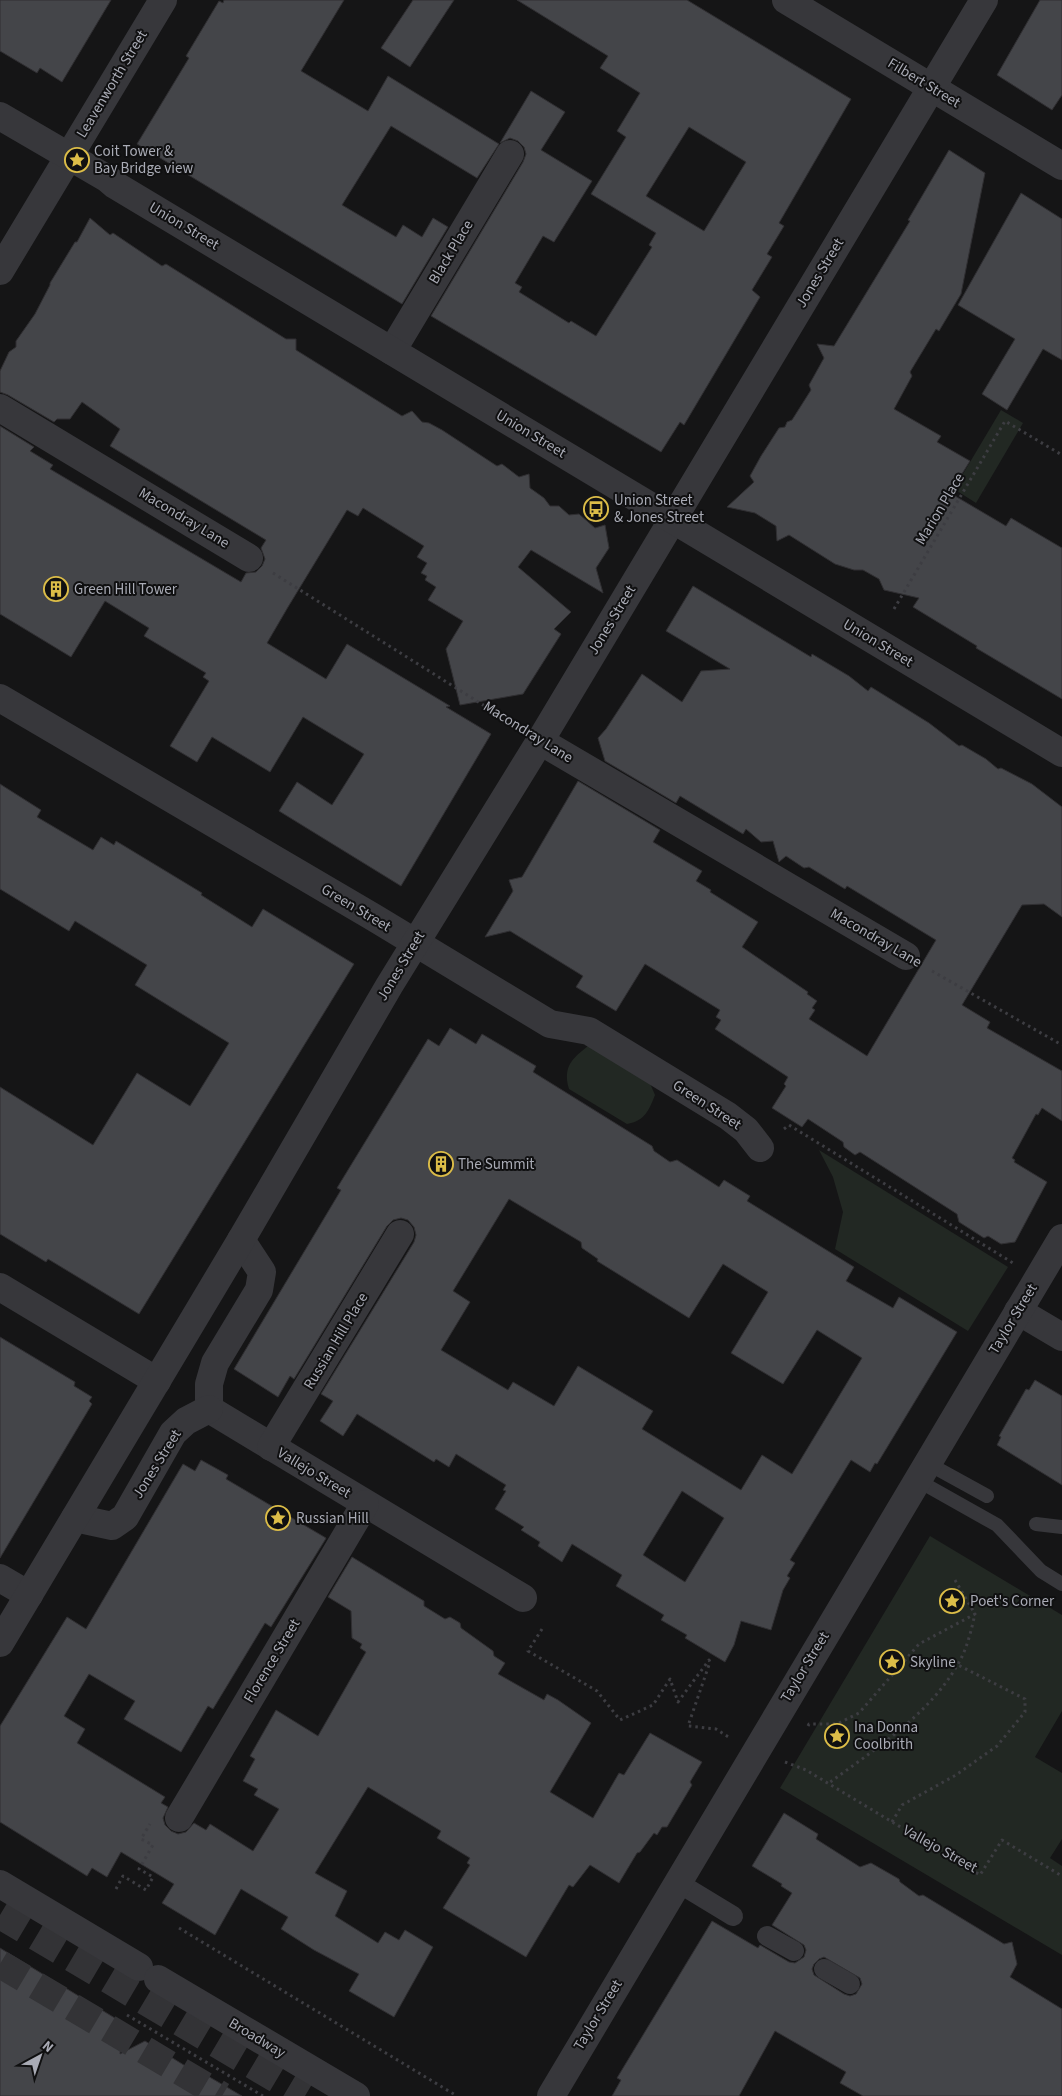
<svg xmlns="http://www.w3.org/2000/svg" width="1062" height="2096" viewBox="0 0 1062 2096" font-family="'Source Sans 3',sans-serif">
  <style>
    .green { fill: #222823 }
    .building { fill: #444549; stroke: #302f32; fill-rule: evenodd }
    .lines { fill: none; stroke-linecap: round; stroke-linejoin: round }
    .primary-tunnel { stroke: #333336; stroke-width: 28; stroke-dasharray: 28 14; stroke-linecap: butt }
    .path { stroke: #3d3d42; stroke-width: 3; stroke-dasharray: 2.5 4; stroke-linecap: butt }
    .service { stroke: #37373b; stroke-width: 14 }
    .pedestrian { stroke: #37373b; stroke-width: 20 }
    .minor { stroke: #37373b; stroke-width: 28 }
    .tertiary { stroke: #37373b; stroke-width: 28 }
    .labels { text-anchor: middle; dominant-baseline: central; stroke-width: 4; stroke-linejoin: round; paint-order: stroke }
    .street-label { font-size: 15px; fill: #a9abb5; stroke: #101011 }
    .poi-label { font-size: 15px; fill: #a9abb5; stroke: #101011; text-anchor: start }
  </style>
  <rect width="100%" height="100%" fill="#151516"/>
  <g class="green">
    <polygon points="1001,410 1023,423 976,503 954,489"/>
    <path d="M592,1043L649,1081L655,1095C649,1110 645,1121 627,1124L569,1089C562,1065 574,1057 592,1043Z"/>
    <polygon points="819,1150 1008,1267 968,1331 835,1249 843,1212 833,1177"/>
    <polygon points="930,1536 1062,1615 1062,1711 1035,1757 1062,1773 1062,1839 1050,1858 1062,1866 1062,1955 780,1788"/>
  </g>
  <g class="building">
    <polygon points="0,0 111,0 62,82 40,68 37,73 0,51"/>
    <polygon points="224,0 344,0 301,71 368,111 388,76 499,144 477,178 391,126 342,205 396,237 403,225 422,237 433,218 448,227 402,304 137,144 189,58 186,56 219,1 223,3"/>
    <polygon points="413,0 454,0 410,67 381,48"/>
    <path d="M517,0H687L851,99L779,223L784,226L767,254L772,257L752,290L760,297L684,425L680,422L661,452L431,316L523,162L526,154L524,147L518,141L510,138L500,143L531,91L565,112L541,150L592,181L554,242L543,236L515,283L522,287L519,292L569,323L571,321L596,336L652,247L649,245L656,233L591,194L626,137L617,131L640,93L600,68L608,56ZM689,127L746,162L704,231L646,196Z"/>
    <polygon points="1040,0 1062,0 1062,95 1052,110 997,75"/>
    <polygon points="949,150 985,173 961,294 939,331 936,329 910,372 912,376 894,409 941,436 937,442 970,461 950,493 1006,526 1011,518 1062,548 1062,699 976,648 977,646 913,607 919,598 884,590 879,579 863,570 854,570 835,564 789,535 777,541 776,526 755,513 727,507 754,482 750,476 761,456 779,428 785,427 787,422 792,420 811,390 809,385 824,358 817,344 834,346 910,221 908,220"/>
    <polygon points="1021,193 1062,219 1062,360 1043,349 1007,410 982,394 1015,339 958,305"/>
    <polygon points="90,218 110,235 113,233 162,266 166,264 286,339 296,339 296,350 402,416 412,411 422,422 429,423 442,430 497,466 502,464 519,477 529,474 530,488 544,498 550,506 559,506 569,515 579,514 595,528 605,525 609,548 596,568 603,593 531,550 518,567 571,612 554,629 561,634 523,694 460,705 446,649 463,621 428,600 436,587 425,580 427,576 421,573 427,563 417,557 424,546 363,508 358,516 347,510 288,607 267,643 326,679 347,644 450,706 446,707 491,734 401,886 279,811 297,782 332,805 364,754 303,717 270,772 212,737 197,762 170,746 209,681 203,677 206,673 144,636 149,628 105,601 71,657 0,614 0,426 34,447 30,451 53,465 50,469 241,582 246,573 256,572 262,566 265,559 261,548 266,540 110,446 120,429 82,402 70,419 57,419 54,422 8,395 0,392 0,371 9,352 16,347 16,341 35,314 50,285 50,283 75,242 77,242"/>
    <polygon points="693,586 811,657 812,654 849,676 868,691 871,687 929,723 959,746 962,745 986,759 998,769 1001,768 1032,784 1062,807 1062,917 1044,904 1022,905 962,1005 990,1022 987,1028 1062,1071 1062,1121 1042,1108 1038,1115 1036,1114 1012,1158 1015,1160 1014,1162 1047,1182 1015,1242 1001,1244 988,1236 984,1238 959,1222 957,1214 860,1152 855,1155 844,1147 843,1142 808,1119 802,1127 772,1108 786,1086 784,1084 788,1077 715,1029 721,1020 716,1017 720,1010 645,964 616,1011 576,987 583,976 510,931 485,937 513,891 509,880 522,877 578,781 660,830 653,842 702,871 696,881 711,890 710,892 758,922 742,947 808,992 807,994 817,1001 812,1008 815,1010 809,1019 867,1056 936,940 847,886 845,889 809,867 804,868 786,856 779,862 773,841 761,842 746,829 743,834 680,796 676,803 605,761 598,738 606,729 642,674 682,702 701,671 730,669 666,631"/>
    <polygon points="0,784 41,810 37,817 93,850 101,837 114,845 116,841 202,893 201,895 252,927 263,909 354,964 139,1314 48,1259 46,1262 0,1234 0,1087 93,1145 137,1073 190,1106 229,1043 135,985 147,965 75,921 69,931 0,889"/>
    <path d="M450,1028L476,1044L482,1034L536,1066L533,1072L652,1146L654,1151L670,1162L677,1160L719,1187L724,1180L750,1196L747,1201L854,1267L846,1281L893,1308L899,1297L957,1332L877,1464L875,1463L870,1472L851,1460L790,1560L795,1563L787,1576L790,1578L783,1590L771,1630L741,1621L734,1645L725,1662L685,1638L687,1635L661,1620L664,1615L616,1586L622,1575L572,1544L562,1562L538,1546L540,1542L521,1530L524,1527L495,1509L506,1491L503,1490L506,1485L456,1454L449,1467L436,1459L434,1462L357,1414L343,1436L320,1421L333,1401L321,1394L414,1242L416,1235L414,1227L408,1220L401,1218L393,1220L387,1226L294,1379L290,1376L278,1397L234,1369L341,1190L337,1188L428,1039L439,1046ZM509,1199L581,1242L582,1248L598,1259L597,1261L689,1318L723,1264L768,1292L731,1353L783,1384L817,1330L862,1358L792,1474L762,1455L741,1490L642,1429L653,1411L578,1366L554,1406L513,1382L508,1390L441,1350L470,1302L453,1291ZM682,1491L724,1518L685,1582L643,1555Z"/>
    <polygon points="0,1337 75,1382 74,1386 92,1397 89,1401 92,1404 0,1558"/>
    <polygon points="1035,1380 1062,1396 1062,1485 997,1445 1001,1437 999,1436 1026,1389 1029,1390"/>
    <polygon points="201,1460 228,1475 226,1479 326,1538 325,1540 271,1627 265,1623 213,1709 208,1706 181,1752 124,1719 135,1701 89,1674 64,1716 85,1729 77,1743 165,1797 161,1803 168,1807 163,1818 165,1825 171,1831 178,1834 186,1832 194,1823 206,1830 210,1824 253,1851 279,1809 254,1795 258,1789 243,1781 255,1759 250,1756 276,1710 318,1736 366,1652 360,1648 362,1644 352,1638 351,1611 328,1597 352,1557 424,1601 424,1606 445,1619 450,1617 460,1623 461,1628 493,1651 494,1656 505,1663 498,1674 544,1700 547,1694 558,1700 591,1723 550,1792 593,1818 619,1773 624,1775 650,1733 702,1762 690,1782 692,1785 667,1827 662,1827 657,1835 654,1833 640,1852 637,1853 619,1883 590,1865 573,1887 569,1885 526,1957 443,1908 470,1865 467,1863 470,1858 437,1838 441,1831 368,1787 315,1873 347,1891 335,1916 378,1943 385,1932 399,1940 405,1930 433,1947 394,2017 349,1991 359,1974 314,1950 281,1929 288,1917 241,1889 215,1935 162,1903 174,1884 121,1852 107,1877 92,1868 87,1876 0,1822 0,1726 67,1617 86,1629 183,1464 195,1471"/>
    <path d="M784,1813L818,1834L816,1839L860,1867L871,1863L899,1879L900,1882L919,1896L923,1895L1004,1944L1012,1942L1017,1964L1010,1977L1062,2009V2096H863L840,2083L846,2072L775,2031L739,2096H612L621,2080L617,2078L712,1921L758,1948L760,1945L789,1962L795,1963L804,1957L806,1950L804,1945L772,1925L792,1893L781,1886L782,1884L752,1866ZM824,1957L860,1978L862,1984L856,1994L850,1996L844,1994L814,1975L812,1969L814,1964L819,1959Z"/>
    <polygon points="0,1948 123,2023 120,2054 145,2041 187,2067 189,2065 242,2096 0,2096"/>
  </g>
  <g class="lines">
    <g class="primary-tunnel">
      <polyline points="0,1915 305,2096"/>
      <polyline points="0,1964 222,2096"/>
    </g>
    <g class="path">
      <polyline points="273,573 515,725"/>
      <polyline points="894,609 1005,421 1062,455"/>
      <polyline points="932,971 1062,1045"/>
      <polyline points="784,1129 789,1125 1013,1263"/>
      <polyline points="955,1580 975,1614"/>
      <polyline points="542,1629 528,1651 597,1691 620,1720 653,1705 670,1679 678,1702 709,1660 710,1662 688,1726 716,1729 730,1738"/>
      <path d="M808,1726L809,1724H837L859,1713L919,1644L975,1614C971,1631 967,1649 958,1664C929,1715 875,1749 829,1783"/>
      <polyline points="785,1762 806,1770 980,1875 1002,1840 1062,1876"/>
      <polyline points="892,1822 902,1805 956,1775 997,1746 1025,1712 1025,1699 958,1665"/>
      <polyline points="116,1889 123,1876 146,1890 153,1877 139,1869 153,1845 141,1839 150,1824"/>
      <polyline points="179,1928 457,2096"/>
      <polyline points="127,2015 263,2096"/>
    </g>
    <g class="service">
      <polyline points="927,1463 987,1496"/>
      <polyline points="917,1480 997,1525 1041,1571 1062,1584"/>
      <polyline points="1036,1524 1062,1527"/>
    </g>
    <g class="pedestrian">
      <polyline points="677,1882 733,1916"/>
      <polyline points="767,1936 794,1951"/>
      <polyline points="824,1969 850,1984"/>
    </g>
    <g class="minor">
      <polyline points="786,0 1062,166"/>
      <polyline points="0,271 163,0"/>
      <polyline points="392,351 510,154"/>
      <polyline points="0,408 249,558"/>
      <polyline points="0,698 373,917 550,1024 589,1031 728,1116 746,1130 760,1148"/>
      <polyline points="540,741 906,956"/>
      <polyline points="0,1287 157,1381"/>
      <polyline points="1018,1311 1062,1337"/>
      <polyline points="209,1409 523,1598"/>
      <polyline points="209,1409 209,1384 215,1363 259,1290 262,1272 241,1240"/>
      <polyline points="271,1447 400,1234"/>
      <polyline points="75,1518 112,1526 125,1517 173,1433 186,1421 209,1409"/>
      <polyline points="0,1578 29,1595"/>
      <polyline points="0,1643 241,1240 389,986 540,741 984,0"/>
      <polyline points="179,1818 365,1504"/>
      <polyline points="0,1884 139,1967"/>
      <polyline points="158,1979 356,2096"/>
      <polyline points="551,2096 1062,1238"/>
    </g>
    <polyline class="tertiary" points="0,116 108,179 115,185 1062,753"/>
  </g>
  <defs>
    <symbol id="sight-ring" viewBox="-11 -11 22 22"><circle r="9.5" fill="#101011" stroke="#dcbd48" stroke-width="1.5"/><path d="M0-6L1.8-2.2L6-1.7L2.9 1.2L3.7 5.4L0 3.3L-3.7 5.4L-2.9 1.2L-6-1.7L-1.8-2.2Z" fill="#dcbd48"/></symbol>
    <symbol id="bus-ring" viewBox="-11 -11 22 22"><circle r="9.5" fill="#101011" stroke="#dcbd48" stroke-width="1.5"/><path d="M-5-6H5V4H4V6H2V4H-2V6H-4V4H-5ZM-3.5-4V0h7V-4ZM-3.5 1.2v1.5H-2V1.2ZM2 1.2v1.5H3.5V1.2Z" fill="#dcbd48"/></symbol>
    <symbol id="building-ring" viewBox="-11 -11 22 22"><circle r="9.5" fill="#101011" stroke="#dcbd48" stroke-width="1.5"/><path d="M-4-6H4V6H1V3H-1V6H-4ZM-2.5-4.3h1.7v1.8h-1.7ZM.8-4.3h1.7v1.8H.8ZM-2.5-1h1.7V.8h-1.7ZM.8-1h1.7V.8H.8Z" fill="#dcbd48"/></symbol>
  </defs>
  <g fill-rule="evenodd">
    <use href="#sight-ring" x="63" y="146" width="28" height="28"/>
    <use href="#bus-ring" x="582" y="495" width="28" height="28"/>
    <use href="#building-ring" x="42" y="575" width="28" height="28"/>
    <use href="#building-ring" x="427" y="1150" width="28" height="28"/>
    <use href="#sight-ring" x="264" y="1504" width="28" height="28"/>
    <use href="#sight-ring" x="938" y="1587" width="28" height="28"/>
    <use href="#sight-ring" x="878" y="1648" width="28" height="28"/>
    <use href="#sight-ring" x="823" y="1722" width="28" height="28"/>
  </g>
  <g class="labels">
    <g class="street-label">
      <text transform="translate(924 83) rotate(31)">Filbert Street</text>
      <text transform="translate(112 84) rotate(-59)">Leavenworth Street</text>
      <text transform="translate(184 226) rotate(31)">Union Street</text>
      <text transform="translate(451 252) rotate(-59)">Black Place</text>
      <text transform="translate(820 273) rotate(-59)">Jones Street</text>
      <text transform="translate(531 434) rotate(31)">Union Street</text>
      <text transform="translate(940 509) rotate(-59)">Marion Place</text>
      <text transform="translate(184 518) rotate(31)">Macondray Lane</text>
      <text transform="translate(612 620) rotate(-59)">Jones Street</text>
      <text transform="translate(878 643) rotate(31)">Union Street</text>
      <text transform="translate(528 732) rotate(32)">Macondray Lane</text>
      <text transform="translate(356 908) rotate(31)">Green Street</text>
      <text transform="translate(876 938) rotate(30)">Macondray Lane</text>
      <text transform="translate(401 966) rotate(-59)">Jones Street</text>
      <text transform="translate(707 1105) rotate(33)">Green Street</text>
      <text transform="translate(1013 1319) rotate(-59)">Taylor Street</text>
      <text transform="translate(336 1341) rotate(-59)">Russian Hill Place</text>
      <text transform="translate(157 1464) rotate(-58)">Jones Street</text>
      <text transform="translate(314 1473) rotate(31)">Vallejo Street</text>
      <text transform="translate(272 1661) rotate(-59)">Florence Street</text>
      <text transform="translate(805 1667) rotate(-59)">Taylor Street</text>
      <text transform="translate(940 1849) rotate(29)">Vallejo Street</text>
      <text transform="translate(598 2015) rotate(-59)">Taylor Street</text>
      <text transform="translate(257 2038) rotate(31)">Broadway</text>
    </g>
    <g class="poi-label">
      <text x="94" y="151">Coit Tower &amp;<tspan x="94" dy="17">Bay Bridge view</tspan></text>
      <text x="614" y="500">Union Street<tspan x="614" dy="17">&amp; Jones Street</tspan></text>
      <text x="74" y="589">Green Hill Tower</text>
      <text x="458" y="1164">The Summit</text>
      <text x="296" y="1518">Russian Hill</text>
      <text x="970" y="1601">Poet's Corner</text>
      <text x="910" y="1662">Skyline</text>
      <text x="854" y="1727">Ina Donna<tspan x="854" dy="17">Coolbrith</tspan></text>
    </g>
  </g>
  <g transform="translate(40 2056) rotate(40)" stroke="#101011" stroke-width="4" paint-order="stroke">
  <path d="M0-4L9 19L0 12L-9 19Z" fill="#a9abb5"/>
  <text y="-8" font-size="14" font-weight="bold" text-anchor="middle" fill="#a9abb5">N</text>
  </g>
</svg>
